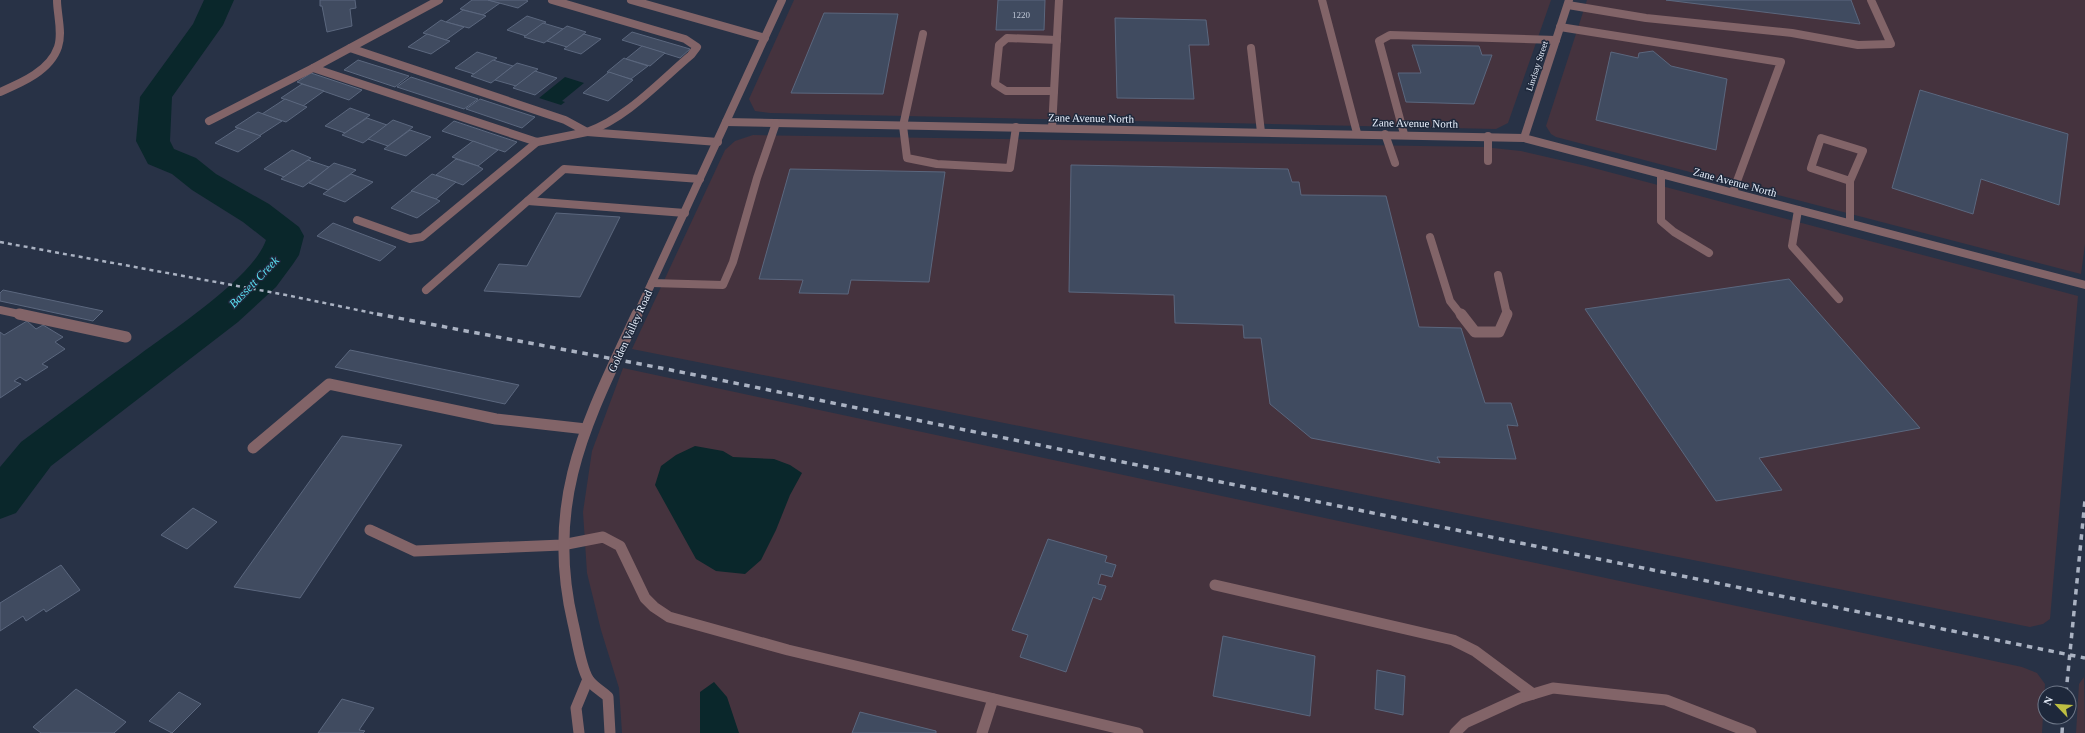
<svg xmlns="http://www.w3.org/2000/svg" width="2085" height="733" viewBox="0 0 2085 733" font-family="Georgia,serif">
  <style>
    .industrial { fill: #45333e }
    .water { fill: #0a272b }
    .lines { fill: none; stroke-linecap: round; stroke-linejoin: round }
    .river { fill: #0a272b; fill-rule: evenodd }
    .building { fill: #404b60; stroke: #5b677e }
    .minor-far1 { stroke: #826468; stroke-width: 8 }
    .minor { stroke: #826468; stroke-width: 11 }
    .rail-far1 { stroke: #aab2c2; stroke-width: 2.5; stroke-dasharray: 4 4; stroke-linecap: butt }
    .rail { stroke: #aab2c2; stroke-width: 3.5; stroke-dasharray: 5.5 5.5; stroke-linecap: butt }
    .labels { text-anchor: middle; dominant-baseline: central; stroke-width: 3; stroke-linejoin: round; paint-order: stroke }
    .number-label { font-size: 9px; fill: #bfc7d6 }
    .far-street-label { font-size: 9px; fill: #e9f0fd; stroke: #1e283b }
    .street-label { font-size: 11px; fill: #e9f0fd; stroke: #1e283b }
    .water-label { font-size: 12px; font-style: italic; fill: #59e0f2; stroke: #1e283b }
  </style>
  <rect width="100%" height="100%" fill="#283246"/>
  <g class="industrial">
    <polygon points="794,0 1551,0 1508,123 1496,129 770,113 755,111 749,99"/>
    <polygon points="1587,0 2085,0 2085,244 2081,274 1556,137 1551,134 1546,126"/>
    <polygon points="753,135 1483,147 1521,151 1586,166 2078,296 2050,619 2043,624 2030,627 632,349 725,150 735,141"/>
    <polygon points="623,368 2022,667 2037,673 2045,684 2042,733 622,733 619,688 601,630 587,573 583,512 592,451"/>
    <polygon points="2084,677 2085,733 2076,733 2079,684"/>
  </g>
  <g class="water">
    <polygon points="565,77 584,83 562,101 565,102 561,105 539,98"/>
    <polygon points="695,446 723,451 733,457 774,459 790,465 802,473 790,495 776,530 761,560 745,574 716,571 696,559 655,485 661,466 676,455"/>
    <polygon points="714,682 727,697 739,733 700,733 700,692"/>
  </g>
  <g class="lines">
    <path class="river" d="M204,0H234L223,25L172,97L170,141L174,149L196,158L216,174L269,204L299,227L304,236L299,255L293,264L276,287L238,322L51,466L16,513L0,519V467L21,442C60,413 99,384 139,355C172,330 254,277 266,240L243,222L192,190L172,174L148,164L136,141L140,97L193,24Z"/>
  </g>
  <g class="building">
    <polygon points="320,0 355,0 356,8 350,9 352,26 327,32 322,6 320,6"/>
    <polygon points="472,0 488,0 500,3 483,15 460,9"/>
    <polygon points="488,0 526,0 528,1 518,8"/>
    <polygon points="998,0 1045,0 1044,30 996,30"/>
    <polygon points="1666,0 1851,0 1860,24"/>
    <polygon points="463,10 483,15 486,16 469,28 446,22"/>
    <polygon points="824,13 898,14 883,94 791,93"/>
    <polygon points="527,16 546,22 526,36 507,30"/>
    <polygon points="1115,18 1206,20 1209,45 1189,45 1194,99 1117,98"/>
    <polygon points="441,20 446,22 464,27 446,40 423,33"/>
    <polygon points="543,23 563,29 544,43 524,37"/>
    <polygon points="567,26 586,32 567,47 547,41"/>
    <polygon points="632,32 690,49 680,58 622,40"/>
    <polygon points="427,34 446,40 450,41 431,54 408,47"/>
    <polygon points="584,34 601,39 581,54 564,49"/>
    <polygon points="1412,45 1479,46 1482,55 1492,55 1474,104 1406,102 1398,73 1421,73"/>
    <polygon points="642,46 665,53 650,66 626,59"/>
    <polygon points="1653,51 1671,66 1727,79 1716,150 1596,120 1611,52 1638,58 1639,53"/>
    <polygon points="477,52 497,58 474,74 455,68"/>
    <polygon points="624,58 626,59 648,66 631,79 607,72"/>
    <polygon points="358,60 409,76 395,87 344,70"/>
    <polygon points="493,60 513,66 491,83 471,76"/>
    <polygon points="517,63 538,69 516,86 495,80"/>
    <polygon points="535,71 557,78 535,95 513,88"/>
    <polygon points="609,72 633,80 608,101 583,93"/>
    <polygon points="311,73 362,90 349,100 297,82"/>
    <polygon points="411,77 478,99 464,109 397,87"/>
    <polygon points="302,84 324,91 303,106 281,98"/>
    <polygon points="1920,90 2068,134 2059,205 1981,179 1973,214 1892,188"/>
    <polygon points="285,99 307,107 286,122 262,114"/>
    <polygon points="480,99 535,117 522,128 466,109"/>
    <polygon points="350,108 370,115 345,133 325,126"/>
    <polygon points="258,112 282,121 259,136 235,127"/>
    <polygon points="367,118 387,125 363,143 342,135"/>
    <polygon points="393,120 413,127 388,146 368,139"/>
    <polygon points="454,121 517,142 505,152 442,131"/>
    <polygon points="238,128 261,136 238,152 215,143"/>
    <polygon points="410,130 431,137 406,156 384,149"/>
    <polygon points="473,141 498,150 478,166 452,157"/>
    <polygon points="292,150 311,158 284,177 264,169"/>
    <polygon points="456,159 478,166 483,169 463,185 436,175"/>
    <polygon points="308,160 329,167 303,187 281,179"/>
    <polygon points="334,163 356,170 328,190 309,183"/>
    <polygon points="1071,165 1288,169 1292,182 1299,182 1301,195 1386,196 1419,327 1461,328 1485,403 1511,403 1518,426 1507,425 1516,459 1437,457 1440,463 1311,438 1270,404 1261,338 1244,338 1243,325 1175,323 1174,295 1069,292"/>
    <polygon points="790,169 945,172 929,282 851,280 848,294 799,293 803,280 759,279"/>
    <polygon points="351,174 373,182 345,202 323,194"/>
    <polygon points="432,174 456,182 436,199 411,191"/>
    <polygon points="412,191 436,199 440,201 417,218 391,208"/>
    <polygon points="556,213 620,217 580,297 484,291 499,264 527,266"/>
    <polygon points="333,223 396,247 380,261 317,236"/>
    <polygon points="1789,279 1920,428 1759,458 1782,490 1716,501 1585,309"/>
    <polygon points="3,290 103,311 93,321 0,301 0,293"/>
    <polygon points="27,321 36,329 43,325 63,337 55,342 65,349 42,364 48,367 26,381 20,377 14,381 21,384 0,398 0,332 4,335"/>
    <polygon points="350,350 519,385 505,404 335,367"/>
    <polygon points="342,436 402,445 300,598 234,587"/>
    <polygon points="193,508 217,522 187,549 161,535"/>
    <polygon points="1048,539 1107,556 1105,562 1116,565 1112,577 1101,574 1098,584 1106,586 1101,600 1093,597 1066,672 1020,657 1028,635 1012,630"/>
    <polygon points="61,565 80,590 46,612 44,609 26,621 23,616 0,631 0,603"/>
    <polygon points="1223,636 1315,656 1310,716 1213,696"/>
    <polygon points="1377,670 1405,676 1403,715 1375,709"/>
    <polygon points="76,689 126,722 114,733 41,733 33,727"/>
    <polygon points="179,692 201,704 172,733 149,721"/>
    <polygon points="342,699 374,708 359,730 365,731 363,733 318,733"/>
    <polygon points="860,712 936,731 936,733 852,733"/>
  </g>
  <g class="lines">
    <g class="minor-far1">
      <path d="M552,0L685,39L697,47L691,55C659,82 627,118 587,132"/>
      <polyline points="631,0 765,38"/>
      <polyline points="1322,0 1357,133"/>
      <polyline points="1568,5 1646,18 1792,33 1858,45 1891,44 1871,0"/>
      <polyline points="1560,27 1781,62 1733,192"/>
      <polyline points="923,34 903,126 907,158 937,164 1010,168 1016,127"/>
      <polygon points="350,48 565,120 587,132 537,142 313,68"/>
      <polyline points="350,48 439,0"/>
      <polyline points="1251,48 1261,132"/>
      <polyline points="1054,91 1006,91 995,84 999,45 1007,38 1057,40"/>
      <path d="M0,92C21,83 50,71 58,47C63,33 57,14 57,0"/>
      <polyline points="209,121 313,68"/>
      <polyline points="726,122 1524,138 2085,285"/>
      <polyline points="1052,128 1059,0"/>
      <polyline points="587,132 718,142"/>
      <polyline points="1385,134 1395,163"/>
      <polyline points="1404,134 1379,41 1390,35 1556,40"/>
      <polyline points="1488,136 1488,161"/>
      <polyline points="1524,138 1569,0"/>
      <polygon points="1821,138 1863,151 1850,181 1811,168"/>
      <polyline points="1661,174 1661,221 1674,232 1709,253"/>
      <polyline points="1850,181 1850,223"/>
      <polyline points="528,201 685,213"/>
      <polyline points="1798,210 1792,246 1839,299"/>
      <polyline points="357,220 410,239 422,237 537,142"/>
      <polyline points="1430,237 1450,301 1461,315"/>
      <polyline points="1498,275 1507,315"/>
      <polyline points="652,283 723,285 733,262 757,178 776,123"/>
      <polyline points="426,290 564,169 700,179"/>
      <polyline points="0,310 24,315"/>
      <polyline points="637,315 782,0"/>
    </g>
    <g class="minor">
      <polyline points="19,314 126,337"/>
      <polyline points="1461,314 1475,332 1499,332 1507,314"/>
      <polyline points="253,448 329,384 496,419 586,429"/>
      <polyline points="370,530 415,551 562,545 603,537 620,546 645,598 654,607 669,617 788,650 1138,733"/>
      <polyline points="1215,585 1453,640 1475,651 1533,694"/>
      <polyline points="579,733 576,708 588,679"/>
      <path d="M610,733L608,697C602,691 592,686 588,679C580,665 577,639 573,623C544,500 587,422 637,314"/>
      <polyline points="982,733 993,699"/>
      <polyline points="1455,733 1465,723 1520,698 1553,688 1666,700 1751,733"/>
    </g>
    <polyline class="rail-far1" points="0,242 286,295 382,315"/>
    <g class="rail">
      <polyline points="377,314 661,368 2085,658"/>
      <polyline points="2066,693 2085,500"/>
      <polyline points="2062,733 2063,717"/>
    </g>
  </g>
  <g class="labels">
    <g class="number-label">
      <text x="1021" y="15">1220</text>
    </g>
    <g class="far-street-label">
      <text transform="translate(1537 66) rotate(-72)">Lindsay Street</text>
    </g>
    <g class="street-label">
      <text transform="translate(1091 118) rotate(1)">Zane Avenue North</text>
      <text transform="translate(1415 123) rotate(1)">Zane Avenue North</text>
      <text transform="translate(1735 182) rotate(15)">Zane Avenue North</text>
      <text transform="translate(630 331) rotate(-65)">Golden Valley Road</text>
    </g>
    <g class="water-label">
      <text transform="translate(254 282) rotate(-46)">Bassett Creek</text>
    </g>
  </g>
  <g transform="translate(2057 705) rotate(295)"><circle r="19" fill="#1e283b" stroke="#6f7889"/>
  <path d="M0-3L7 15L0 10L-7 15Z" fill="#bebf42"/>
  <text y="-6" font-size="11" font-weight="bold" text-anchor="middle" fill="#e9f0fd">N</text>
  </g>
</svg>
